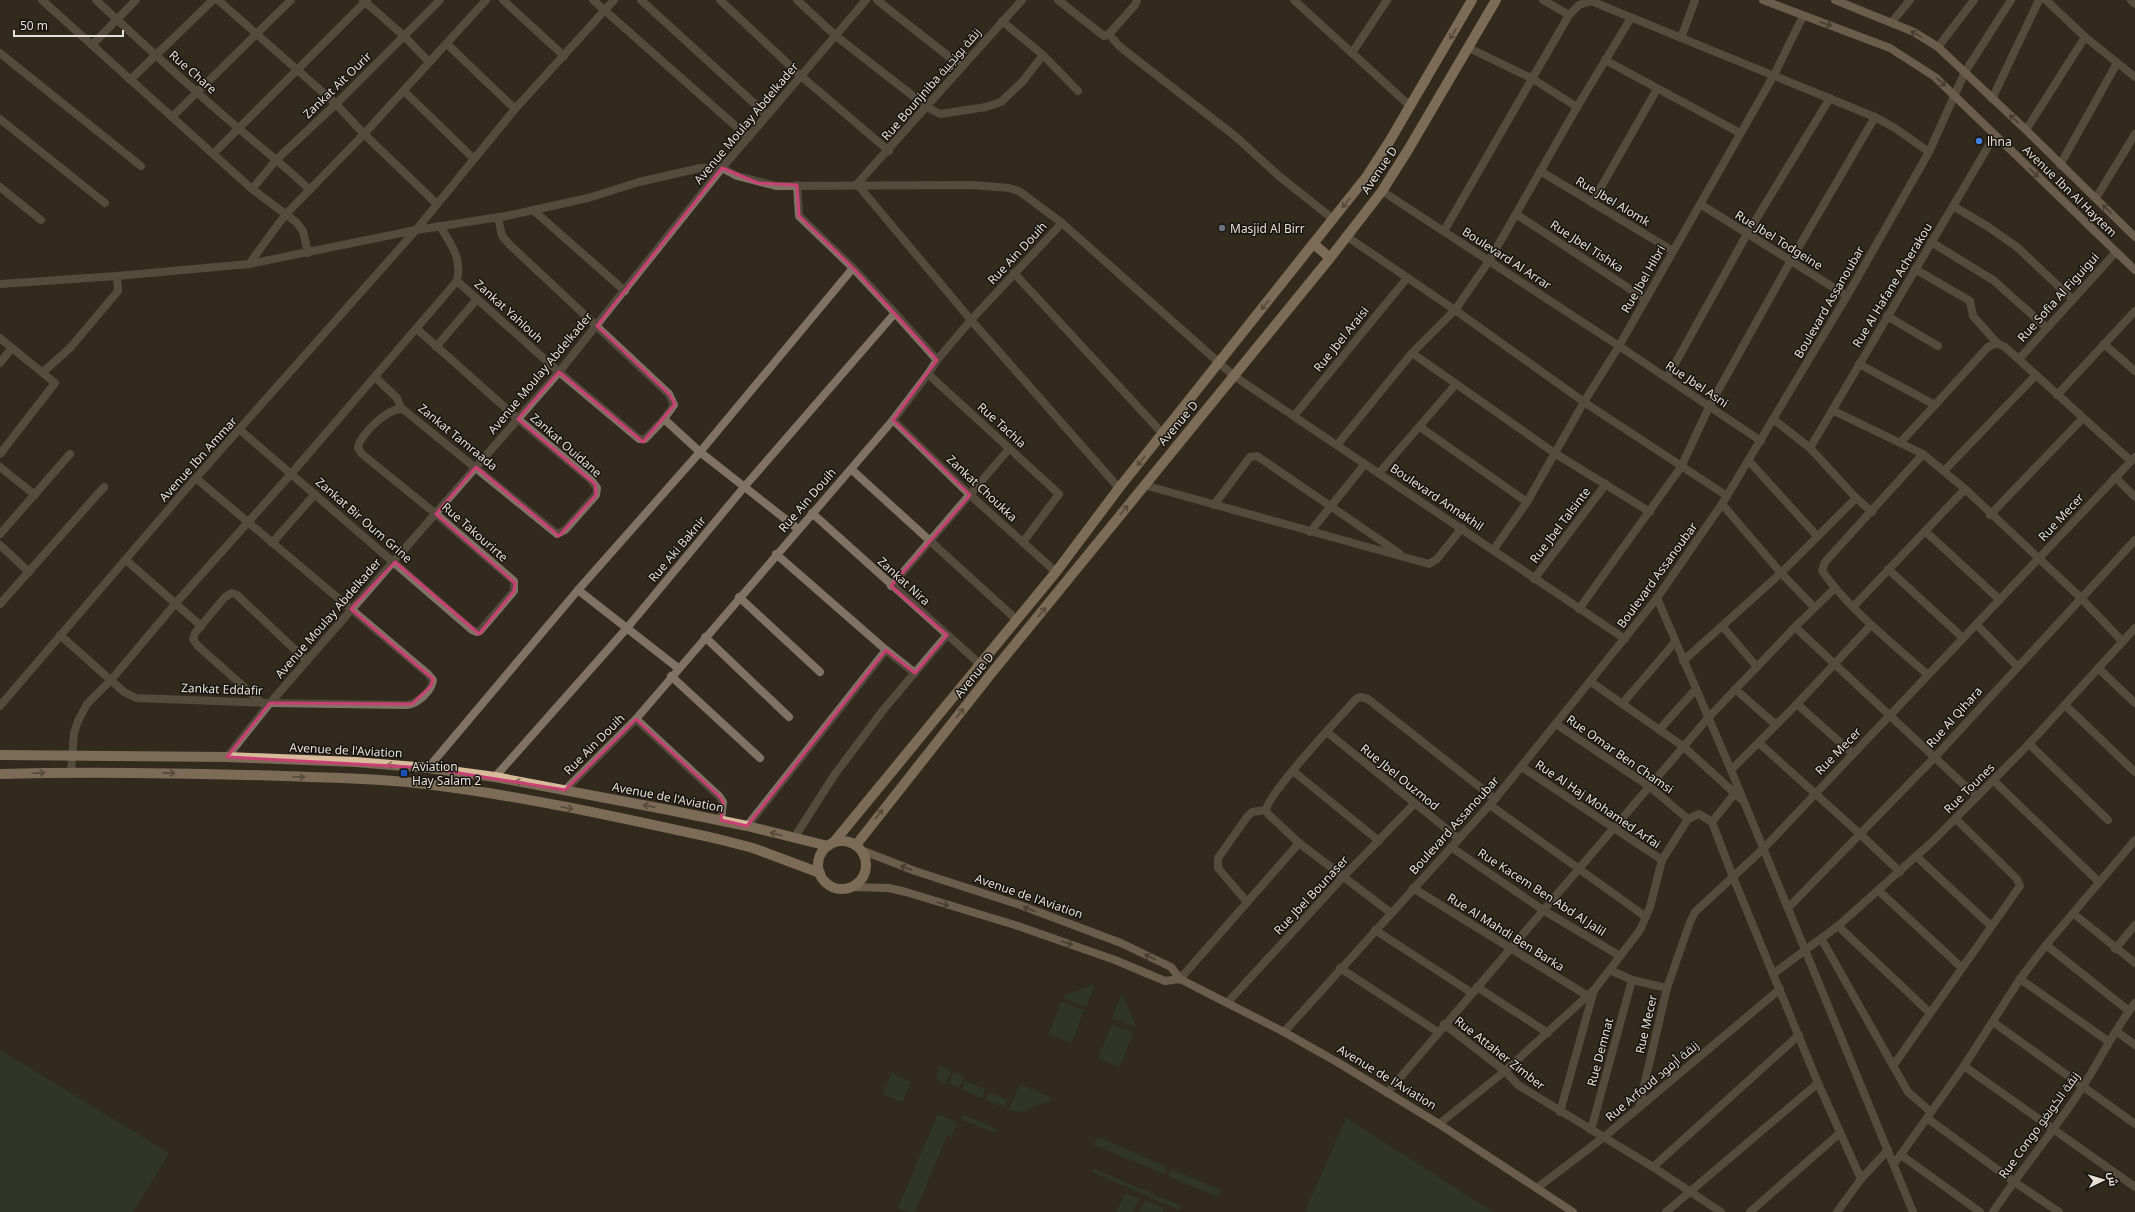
<svg xmlns="http://www.w3.org/2000/svg" width="2135" height="1212" viewBox="0 0 2135 1212" font-family="'Noto Sans',Cairo,sans-serif">
  <style>
    .green { fill: #2e4534 }
    .lines { fill: none; stroke-linecap: round; stroke-linejoin: round }
    .street { stroke: #817364; stroke-width: 8 }
    .secondary { stroke: #b29b83; stroke-width: 8 }
    .primary { stroke: #d8bb9b; stroke-width: 10 }
    .oneway { stroke: #645748 }
    .oneway2 { stroke: #816f5c }
    .marked { fill: none; stroke: #c94074; stroke-width: 3; stroke-linejoin: round }
    .shop-dot { fill: #3f7fe0; stroke: #17130e; stroke-width: 1.5 }
    .worship-dot { fill: #6b7280; stroke: #17130e; stroke-width: 1.5 }
    .transit-dot { fill: #1a4fb4; stroke: #17130e; stroke-width: 1.5 }
    .labels { text-anchor: middle; dominant-baseline: central; stroke-width: 3; stroke-linejoin: round; paint-order: stroke }
    .street-label { font-size: 12px; fill: #e5e0d8; stroke: #17130e }
    .poi-label { font-size: 12px; fill: #e5e0d8; stroke: #17130e; text-anchor: start }
  </style>
  <rect width="100%" height="100%" fill="#322a1e"/>
  <g class="green">
    <polygon points="1095,984 1086,1007 1062,997"/>
    <polygon points="1122,993 1137,1028 1112,1018"/>
    <polygon points="1061,1002 1084,1010 1072,1043 1049,1034"/>
    <polygon points="1112,1024 1133,1032 1120,1067 1098,1058"/>
    <polygon points="0,1050 169,1153 133,1212 0,1212"/>
    <polygon points="940,1066 951,1071 945,1085 936,1078"/>
    <polygon points="954,1072 964,1076 959,1088 949,1084"/>
    <polygon points="892,1073 911,1082 902,1102 883,1094"/>
    <polygon points="965,1081 985,1089 982,1098 962,1089"/>
    <path d="M1020,1084L1052,1098C1047,1103 1044,1103 1037,1105C1026,1109 1021,1116 1009,1109Z"/>
    <polygon points="989,1092 1007,1100 1004,1107 986,1100"/>
    <polygon points="938,1114 957,1123 951,1137 947,1136 915,1212 909,1212 898,1208"/>
    <polygon points="963,1115 997,1129 995,1133 961,1119"/>
    <polygon points="1346,1118 1493,1212 1305,1212"/>
    <polygon points="1098,1137 1167,1167 1164,1174 1094,1145"/>
    <polygon points="1094,1169 1181,1206 1179,1210 1092,1172"/>
    <polygon points="1171,1169 1221,1190 1218,1197 1168,1176"/>
    <polygon points="1125,1193 1139,1199 1133,1212 1116,1212"/>
    <polygon points="1145,1200 1164,1209 1163,1212 1139,1212"/>
  </g>
  <g class="lines">
    <g class="street">
      <polyline points="42,0 252,189 296,222 303,231 308,253"/>
      <path d="M96,0C143,44 190,87 238,128C263,149 287,168 310,190"/>
      <polyline points="218,0 336,104 364,134 437,204"/>
      <polyline points="363,0 404,36 429,62"/>
      <polyline points="503,0 564,56"/>
      <polyline points="593,0 748,137"/>
      <polyline points="641,0 767,115"/>
      <polyline points="720,0 801,76 889,151"/>
      <polyline points="797,0 836,36 927,107 940,114 986,107 1001,102 1023,81 1043,55 1002,21"/>
      <polyline points="877,0 962,67"/>
      <polyline points="1022,0 857,184 971,320 1119,488"/>
      <polyline points="1058,0 1104,36 1109,34 1135,5 1137,0"/>
      <polyline points="1294,0 1410,106"/>
      <polyline points="1543,0 1569,15"/>
      <polyline points="2046,0 2085,37 2135,77"/>
      <polyline points="2131,0 2135,4"/>
      <polyline points="1892,22 1910,0"/>
      <polyline points="1109,34 1119,46 1235,136 1279,176 1333,219"/>
      <polyline points="1681,38 1695,0"/>
      <polyline points="93,44 136,0"/>
      <polyline points="447,44 515,109"/>
      <polyline points="1938,47 1974,0"/>
      <polyline points="1469,48 1533,79 1577,107"/>
      <polyline points="0,53 141,166"/>
      <polyline points="1352,53 1387,0"/>
      <polyline points="1043,55 1078,91"/>
      <polyline points="1605,60 1740,133"/>
      <polyline points="130,80 213,0"/>
      <polyline points="404,91 474,159"/>
      <polyline points="1992,99 2039,0"/>
      <polyline points="172,117 291,0"/>
      <polyline points="0,119 105,203"/>
      <polyline points="2026,130 2085,37"/>
      <polyline points="213,154 367,0"/>
      <polyline points="2060,165 2117,63"/>
      <polyline points="1540,171 1673,251"/>
      <polyline points="0,187 41,220"/>
      <polyline points="252,189 277,159 336,104 440,0"/>
      <polyline points="1382,191 1619,346 1761,441"/>
      <polyline points="2096,198 2135,134"/>
      <polyline points="1592,203 1657,89"/>
      <polyline points="1700,204 1847,296"/>
      <polyline points="1953,206 1987,226 2017,247 2072,299"/>
      <polyline points="533,210 625,291"/>
      <polyline points="1516,214 1645,299"/>
      <polyline points="1444,231 1569,15 1579,5 1591,1 1875,117 1895,128 1929,152"/>
      <polyline points="1346,236 1455,310 1584,402 1727,496"/>
      <polyline points="1931,242 1993,280 2046,327"/>
      <polyline points="249,264 285,215 364,134 486,0"/>
      <polyline points="1915,269 1970,301 1973,316 1997,343"/>
      <polyline points="1014,273 1163,434"/>
      <polyline points="457,281 559,372 639,439 645,439 647,437 664,419 674,405 669,394 510,245 502,236 498,217"/>
      <polyline points="0,284 117,276 249,264 416,230 506,216 588,198 639,182 700,168 722,168 737,176 776,186 972,185 1009,188 1019,191 1062,223 1234,376 1625,639"/>
      <polyline points="895,313 937,360"/>
      <polyline points="1887,316 1938,346"/>
      <polyline points="0,338 55,383 0,454"/>
      <polyline points="2104,344 2135,371"/>
      <polyline points="436,347 477,299"/>
      <polyline points="1412,353 1556,454 1650,512"/>
      <polyline points="2019,359 2116,252"/>
      <polyline points="0,363 11,349"/>
      <polyline points="1859,364 1935,405"/>
      <polyline points="43,372 70,348 118,291 117,276"/>
      <polyline points="928,374 1059,494 1023,542"/>
      <polyline points="375,377 397,398 401,408"/>
      <polyline points="1667,378 1747,234 1830,98"/>
      <polyline points="2057,395 2135,311"/>
      <polyline points="1832,410 1923,454 1965,489 2080,597 2122,641"/>
      <polyline points="1294,416 1407,278"/>
      <polyline points="664,419 700,452 798,529"/>
      <polyline points="1773,419 1810,448 1856,498 1872,512"/>
      <polyline points="893,420 970,495 1056,572"/>
      <polyline points="1420,427 1527,502"/>
      <path d="M240,430L472,630L477,632L480,631L514,591V581L436,514L362,454L358,448C359,435 391,404 404,410L557,534L565,530L596,495L597,488L591,480L518,419L417,329"/>
      <polyline points="1901,442 1988,347 1997,343 2005,347 2131,461"/>
      <polyline points="1337,445 1412,353 1455,310 1489,261 1577,107 1631,18"/>
      <polyline points="1810,448 1995,135"/>
      <path d="M1923,454L1825,562L1822,571C1851,611 1891,642 1928,675"/>
      <polyline points="1749,461 1817,536"/>
      <polyline points="0,467 35,495"/>
      <polyline points="851,469 1017,620"/>
      <polyline points="1944,471 2036,375"/>
      <polyline points="1379,473 1456,384"/>
      <polyline points="2115,477 2135,497"/>
      <polyline points="1144,485 1429,564 1437,559 1462,528"/>
      <polyline points="1722,504 1781,573 1814,607"/>
      <polyline points="1214,505 1250,457 1257,456 1399,553"/>
      <polyline points="812,513 981,665"/>
      <polyline points="1990,515 2083,418"/>
      <polyline points="1925,531 2000,600"/>
      <polyline points="1310,532 1365,464"/>
      <polyline points="0,534 70,454"/>
      <polyline points="272,543 315,494"/>
      <polyline points="0,545 29,572"/>
      <polyline points="1494,549 1527,502 1584,402 1619,346 1774,75 1803,16"/>
      <polyline points="776,554 886,650 915,673"/>
      <polyline points="126,560 201,626"/>
      <polyline points="1888,569 1963,638"/>
      <polyline points="1534,579 1606,484"/>
      <polyline points="891,586 1009,449"/>
      <polyline points="578,590 678,668"/>
      <polyline points="739,597 820,672"/>
      <polyline points="1657,598 1731,770 1913,1212"/>
      <polyline points="0,604 104,487"/>
      <polyline points="1853,607 1965,489"/>
      <polyline points="1579,609 1681,467 1709,407 1790,262 1875,117"/>
      <polyline points="1976,624 2017,666"/>
      <polyline points="1723,627 1757,667"/>
      <polyline points="1795,627 1977,797"/>
      <path d="M60,635L124,692L136,698L270,703L407,705C417,704 432,691 433,680L428,674L197,479"/>
      <polyline points="705,637 789,717"/>
      <polyline points="1683,661 1781,573 1856,498"/>
      <polyline points="2098,668 2135,703"/>
      <polyline points="671,676 760,758"/>
      <polyline points="1591,682 1684,747 1741,799"/>
      <polyline points="1735,689 1776,725"/>
      <polyline points="261,702 198,646 193,639 195,633 225,597 232,593 237,595 307,661"/>
      <polyline points="1622,704 1675,642"/>
      <polyline points="1797,704 1852,753"/>
      <polyline points="2065,705 2135,772"/>
      <polyline points="0,706 180,496 416,230 515,109 614,0"/>
      <polyline points="636,719 719,796 723,802 721,820"/>
      <polyline points="1556,724 1650,787 1688,819"/>
      <polyline points="1659,730 1695,690"/>
      <polyline points="1327,732 1459,839"/>
      <polyline points="1759,743 1860,834 1900,872"/>
      <polyline points="2029,744 2108,820"/>
      <polyline points="227,757 270,703 559,372 722,168 866,0"/>
      <polyline points="1522,767 1662,860"/>
      <polyline points="428,768 578,590 700,452 853,268"/>
      <polyline points="1731,770 1797,704 1871,625"/>
      <polyline points="1293,771 1379,841"/>
      <path d="M71,772L74,733L78,721L87,704L111,680L175,604L291,474L457,281C462,257 452,247 440,226"/>
      <polyline points="495,777 627,628 745,486 895,313 853,268 799,216 797,185"/>
      <polyline points="1994,781 2099,882"/>
      <polyline points="565,790 636,719 893,420 928,374 937,360 971,320 1062,223"/>
      <polyline points="1490,805 1646,917"/>
      <path d="M1266,810C1269,792 1340,717 1356,699L1360,697L1368,699L1495,799"/>
      <polyline points="1266,810 1268,814 1299,843 1391,913"/>
      <polyline points="1712,822 1735,793"/>
      <polyline points="747,826 886,650"/>
      <polyline points="794,838 835,774 884,709 947,635"/>
      <polyline points="1451,847 1543,910 1620,956"/>
      <polyline points="1917,857 1990,925"/>
      <polyline points="1413,888 1588,996"/>
      <polyline points="1879,891 1961,967"/>
      <polyline points="1247,902 1218,868 1218,858 1247,817 1252,812 1266,810"/>
      <polyline points="1788,908 1935,757 2135,540"/>
      <polyline points="2074,914 2135,963"/>
      <polyline points="1838,926 1930,1013"/>
      <polyline points="1375,930 1472,993"/>
      <polyline points="1822,940 1908,1092 1931,1112"/>
      <polyline points="2046,945 2129,1011"/>
      <polyline points="2115,949 2135,925"/>
      <polyline points="1340,968 1438,1032"/>
      <polyline points="1610,970 1632,980 1667,988"/>
      <polyline points="1773,974 1838,926 1933,841 2029,744 2135,628"/>
      <polyline points="1180,979 1299,843"/>
      <polyline points="2020,979 2108,1041"/>
      <polyline points="1477,987 1548,1033"/>
      <polyline points="1227,1003 1344,876 1414,804"/>
      <polyline points="1993,1022 2135,1124"/>
      <polyline points="1444,1024 1505,1071 1518,1085 1653,1167 1721,1212"/>
      <polyline points="2116,1031 2135,1045"/>
      <polyline points="1284,1032 1495,799 1657,598 1722,504 1847,296 1929,152 1965,72 2011,0"/>
      <polyline points="1893,1066 2020,886 2017,879 1956,819"/>
      <polyline points="1964,1066 2135,1187"/>
      <polyline points="1387,1093 1708,718 1795,627 1835,588"/>
      <polyline points="1639,1107 1667,988 1690,922 1695,912 1763,849 2135,457"/>
      <polyline points="1560,1112 1594,990"/>
      <polyline points="1927,1118 2013,1181 2059,1212"/>
      <polyline points="1439,1124 1505,1071 1595,989 1640,930 1650,907 1662,860 1688,819 1699,814 1712,822 1733,877 1818,1083 1861,1179"/>
      <polyline points="1591,1130 1632,980"/>
      <polyline points="1901,1155 1980,1212"/>
      <polyline points="1894,1164 1964,1066 2020,979 2046,945 2135,840"/>
      <polyline points="1653,1167 1799,1035"/>
      <polyline points="1537,1188 1604,1137 1780,989"/>
      <polyline points="1666,1212 1818,1083"/>
      <polyline points="1750,1212 1840,1133"/>
      <polyline points="1837,1212 1861,1179 1888,1150"/>
      <path d="M1993,1212C2021,1170 2054,1131 2082,1088C2100,1060 2114,1030 2135,1003"/>
    </g>
    <g class="secondary">
      <polyline points="1763,0 1890,48 1935,77 2135,270"/>
      <polyline points="1835,0 1914,32 1938,47 2026,130 2135,237"/>
      <polyline points="861,850 915,871 1020,905 1121,943 1171,967 1180,979 1284,1032 1337,1062 1439,1124 1573,1212"/>
      <polyline points="850,887 889,888 906,892 1015,925 1115,960 1165,981 1180,979"/>
    </g>
    <g class="primary">
      <polyline points="1314,244 1330,258"/>
      <polyline points="0,755 227,757 355,762 428,768 495,777 669,810 747,826 828,846"/>
      <path d="M0,774C95,771 189,773 284,776C331,778 378,778 425,784C524,796 622,818 718,839L753,848L820,873"/>
      <circle cx="842" cy="865" r="24"/>
      <polyline points="834,842 1056,572 1119,488 1367,176 1389,142 1472,0"/>
      <polyline points="856,845 990,675 1330,258 1382,191 1408,150 1496,0"/>
    </g>
  </g>
  <defs><path id="oneway-shaft" d="M-6 0H5M1.5-3L5.5 0L1.5 3" fill="none" stroke-width="1.6" stroke-linecap="round" stroke-linejoin="round"/></defs>
  <g class="oneway">
    <use href="#oneway-shaft" transform="translate(1826 24) rotate(20)"/>
    <use href="#oneway-shaft" transform="translate(1916 34) rotate(-151)"/>
    <use href="#oneway-shaft" transform="translate(1941 82) rotate(43)"/>
    <use href="#oneway-shaft" transform="translate(2014 119) rotate(-138)"/>
    <use href="#oneway-shaft" transform="translate(2034 173) rotate(45)"/>
    <use href="#oneway-shaft" transform="translate(2107 209) rotate(-135)"/>
    <use href="#oneway-shaft" transform="translate(906 868) rotate(-160)"/>
    <use href="#oneway-shaft" transform="translate(943 904) rotate(17)"/>
    <use href="#oneway-shaft" transform="translate(1029 909) rotate(-159)"/>
    <use href="#oneway-shaft" transform="translate(1067 943) rotate(19)"/>
    <use href="#oneway-shaft" transform="translate(1150 957) rotate(-155)"/>
  </g>
  <g class="oneway2">
    <use href="#oneway-shaft" transform="translate(1453 34) rotate(121)"/>
    <use href="#oneway-shaft" transform="translate(1346 203) rotate(128)"/>
    <use href="#oneway-shaft" transform="translate(1265 305) rotate(129)"/>
    <use href="#oneway-shaft" transform="translate(1141 461) rotate(129)"/>
    <use href="#oneway-shaft" transform="translate(1124 510) rotate(-52)"/>
    <use href="#oneway-shaft" transform="translate(1042 612) rotate(-51)"/>
    <use href="#oneway-shaft" transform="translate(960 713) rotate(-51)"/>
    <use href="#oneway-shaft" transform="translate(393 765) rotate(-175)"/>
    <use href="#oneway-shaft" transform="translate(39 773) rotate(-2)"/>
    <use href="#oneway-shaft" transform="translate(169 773) rotate(1)"/>
    <use href="#oneway-shaft" transform="translate(299 777) rotate(2)"/>
    <use href="#oneway-shaft" transform="translate(521 782) rotate(-169)"/>
    <use href="#oneway-shaft" transform="translate(649 806) rotate(-169)"/>
    <use href="#oneway-shaft" transform="translate(567 808) rotate(11)"/>
    <use href="#oneway-shaft" transform="translate(879 814) rotate(-51)"/>
    <use href="#oneway-shaft" transform="translate(776 834) rotate(-165)"/>
  </g>
  <path d="M0 0H2135V1212H0ZM722,168L758,183L797,185L799,216L853,268L937,360L893,420L970,495L891,586L947,635L915,673L886,650L747,826L721,820L723,802L719,796L636,719L565,790L428,768L227,757L270,703L412,704L431,686L433,679L351,609L395,562L479,634L514,591L515,583L436,514L476,467L559,536L596,495L595,484L518,419L559,372L643,442L675,404L669,394L597,326Z" fill="#322a1e" fill-opacity=".55" fill-rule="evenodd"/>
  <path class="marked" d="M722,168L758,183L797,185L799,216L853,268L937,360L893,420L970,495L891,586L947,635L915,673L886,650L747,826L721,820L723,802L719,796L636,719L565,790L428,768L227,757L270,703L412,704L431,686L433,679L351,609L395,562L479,634L514,591L515,583L436,514L476,467L559,536L596,495L595,484L518,419L559,372L643,442L675,404L669,394L597,326Z"/>
  <circle class="shop-dot" cx="1979" cy="141" r="4"/>
  <circle class="worship-dot" cx="1222" cy="228" r="4"/>
  <rect class="transit-dot" x="400" y="769" width="8" height="8" rx="2"/>
  <g class="labels">
    <g class="street-label">
      <text transform="translate(193 72) rotate(41)">Rue Chare</text>
      <text transform="translate(931 84) rotate(-49)">Rue Bounjniba زنقة بونجيبة</text>
      <text transform="translate(337 85) rotate(-44)">Zankat Ait Ourir</text>
      <text transform="translate(746 123) rotate(-50)">Avenue Moulay Abdelkader</text>
      <text transform="translate(1379 170) rotate(-56)">Avenue D</text>
      <text transform="translate(2070 191) rotate(44)">Avenue Ibn Al Haytem</text>
      <text transform="translate(1613 201) rotate(31)">Rue Jbel Alomk</text>
      <text transform="translate(1779 240) rotate(32)">Rue Jbel Todgeine</text>
      <text transform="translate(1587 246) rotate(33)">Rue Jbel Tishka</text>
      <text transform="translate(1017 253) rotate(-47)">Rue Ain Douih</text>
      <text transform="translate(1507 258) rotate(33)">Boulevard Al Arrar</text>
      <text transform="translate(1643 279) rotate(-60)">Rue Jbel Hibri</text>
      <text transform="translate(1892 285) rotate(-59)">Rue Al Hafane Acherakou</text>
      <text transform="translate(2058 297) rotate(-48)">Rue Sofia Al Figuigui</text>
      <text transform="translate(1829 302) rotate(-60)">Boulevard Assanoubar</text>
      <text transform="translate(509 311) rotate(42)">Zankat Yahlouh</text>
      <text transform="translate(1341 339) rotate(-51)">Rue Jbel Araisi</text>
      <text transform="translate(540 373) rotate(-50)">Avenue Moulay Abdelkader</text>
      <text transform="translate(1697 384) rotate(34)">Rue Jbel Asni</text>
      <text transform="translate(1178 423) rotate(-50)">Avenue D</text>
      <text transform="translate(1002 425) rotate(42)">Rue Tachla</text>
      <text transform="translate(458 437) rotate(39)">Zankat Tamraada</text>
      <text transform="translate(566 445) rotate(41)">Zankat Ouidane</text>
      <text transform="translate(198 459) rotate(-48)">Avenue Ibn Ammar</text>
      <text transform="translate(982 488) rotate(43)">Zankat Choukka</text>
      <text transform="translate(1437 497) rotate(34)">Boulevard Annakhil</text>
      <text transform="translate(807 500) rotate(-49)">Rue Ain Douih</text>
      <text transform="translate(2061 517) rotate(-47)">Rue Mecer</text>
      <text transform="translate(364 520) rotate(41)">Zankat Bir Oum Grine</text>
      <text transform="translate(1560 525) rotate(-53)">Rue Jbel Talsinte</text>
      <text transform="translate(475 532) rotate(41)">Rue Takourirte</text>
      <text transform="translate(677 549) rotate(-50)">Rue Aki Baknir</text>
      <text transform="translate(1657 575) rotate(-54)">Boulevard Assanoubar</text>
      <text transform="translate(904 581) rotate(42)">Zankat Nira</text>
      <text transform="translate(328 618) rotate(-49)">Avenue Moulay Abdelkader</text>
      <text transform="translate(974 675) rotate(-51)">Avenue D</text>
      <text transform="translate(222 689) rotate(2)">Zankat Eddafir</text>
      <text transform="translate(1954 717) rotate(-48)">Rue Al Qihara</text>
      <text transform="translate(594 744) rotate(-45)">Rue Ain Douih</text>
      <text transform="translate(346 750) rotate(3)">Avenue de l'Aviation</text>
      <text transform="translate(1838 751) rotate(-46)">Rue Mecer</text>
      <text transform="translate(1620 754) rotate(35)">Rue Omar Ben Chamsi</text>
      <text transform="translate(1400 777) rotate(39)">Rue Jbel Ouzmod</text>
      <text transform="translate(1969 788) rotate(-45)">Rue Tounes</text>
      <text transform="translate(668 797) rotate(11)">Avenue de l'Aviation</text>
      <text transform="translate(1598 804) rotate(34)">Rue Al Haj Mohamed Arfai</text>
      <text transform="translate(1454 825) rotate(-48)">Boulevard Assanoubar</text>
      <text transform="translate(1542 892) rotate(33)">Rue Kacem Ben Abd Al Jalil</text>
      <text transform="translate(1311 895) rotate(-47)">Rue Jbel Bounaser</text>
      <text transform="translate(1029 896) rotate(19)">Avenue de l'Aviation</text>
      <text transform="translate(1506 932) rotate(32)">Rue Al Mahdi Ben Barka</text>
      <text transform="translate(1646 1024) rotate(-77)">Rue Mecer</text>
      <text transform="translate(1600 1052) rotate(-75)">Rue Demnat</text>
      <text transform="translate(1500 1053) rotate(38)">Rue Attaher Zimber</text>
      <text transform="translate(1387 1077) rotate(31)">Avenue de l'Aviation</text>
      <text transform="translate(1652 1081) rotate(-40)">Rue Arfoud زنقة أرفود</text>
      <text transform="translate(2039 1125) rotate(-54)">Rue Congo زنقة الكونغو</text>
    </g>
    <g class="poi-label">
      <text x="1987" y="141">lhna</text>
      <text x="1230" y="228">Masjid Al Birr</text>
      <text x="412" y="766">Aviation<tspan x="412" dy="14">Hay Salam 2</tspan></text>
    </g>
  </g>
  <g transform="translate(2103 1180) rotate(85)" stroke="#17130e" stroke-width="3" paint-order="stroke">
  <path d="M0-3L7 15L0 10L-7 15Z" fill="#e5e0d8"/>
  <text y="-6" font-size="11" font-weight="bold" text-anchor="middle" fill="#e5e0d8">ش</text>
  </g>
  <path d="M14 30v6h109v-6" fill="none" stroke="#e5e0d8" stroke-width="2"/>
  <text x="20" y="30" font-size="12" fill="#e5e0d8" stroke="#17130e" stroke-width="3" paint-order="stroke">50 m</text>
</svg>
